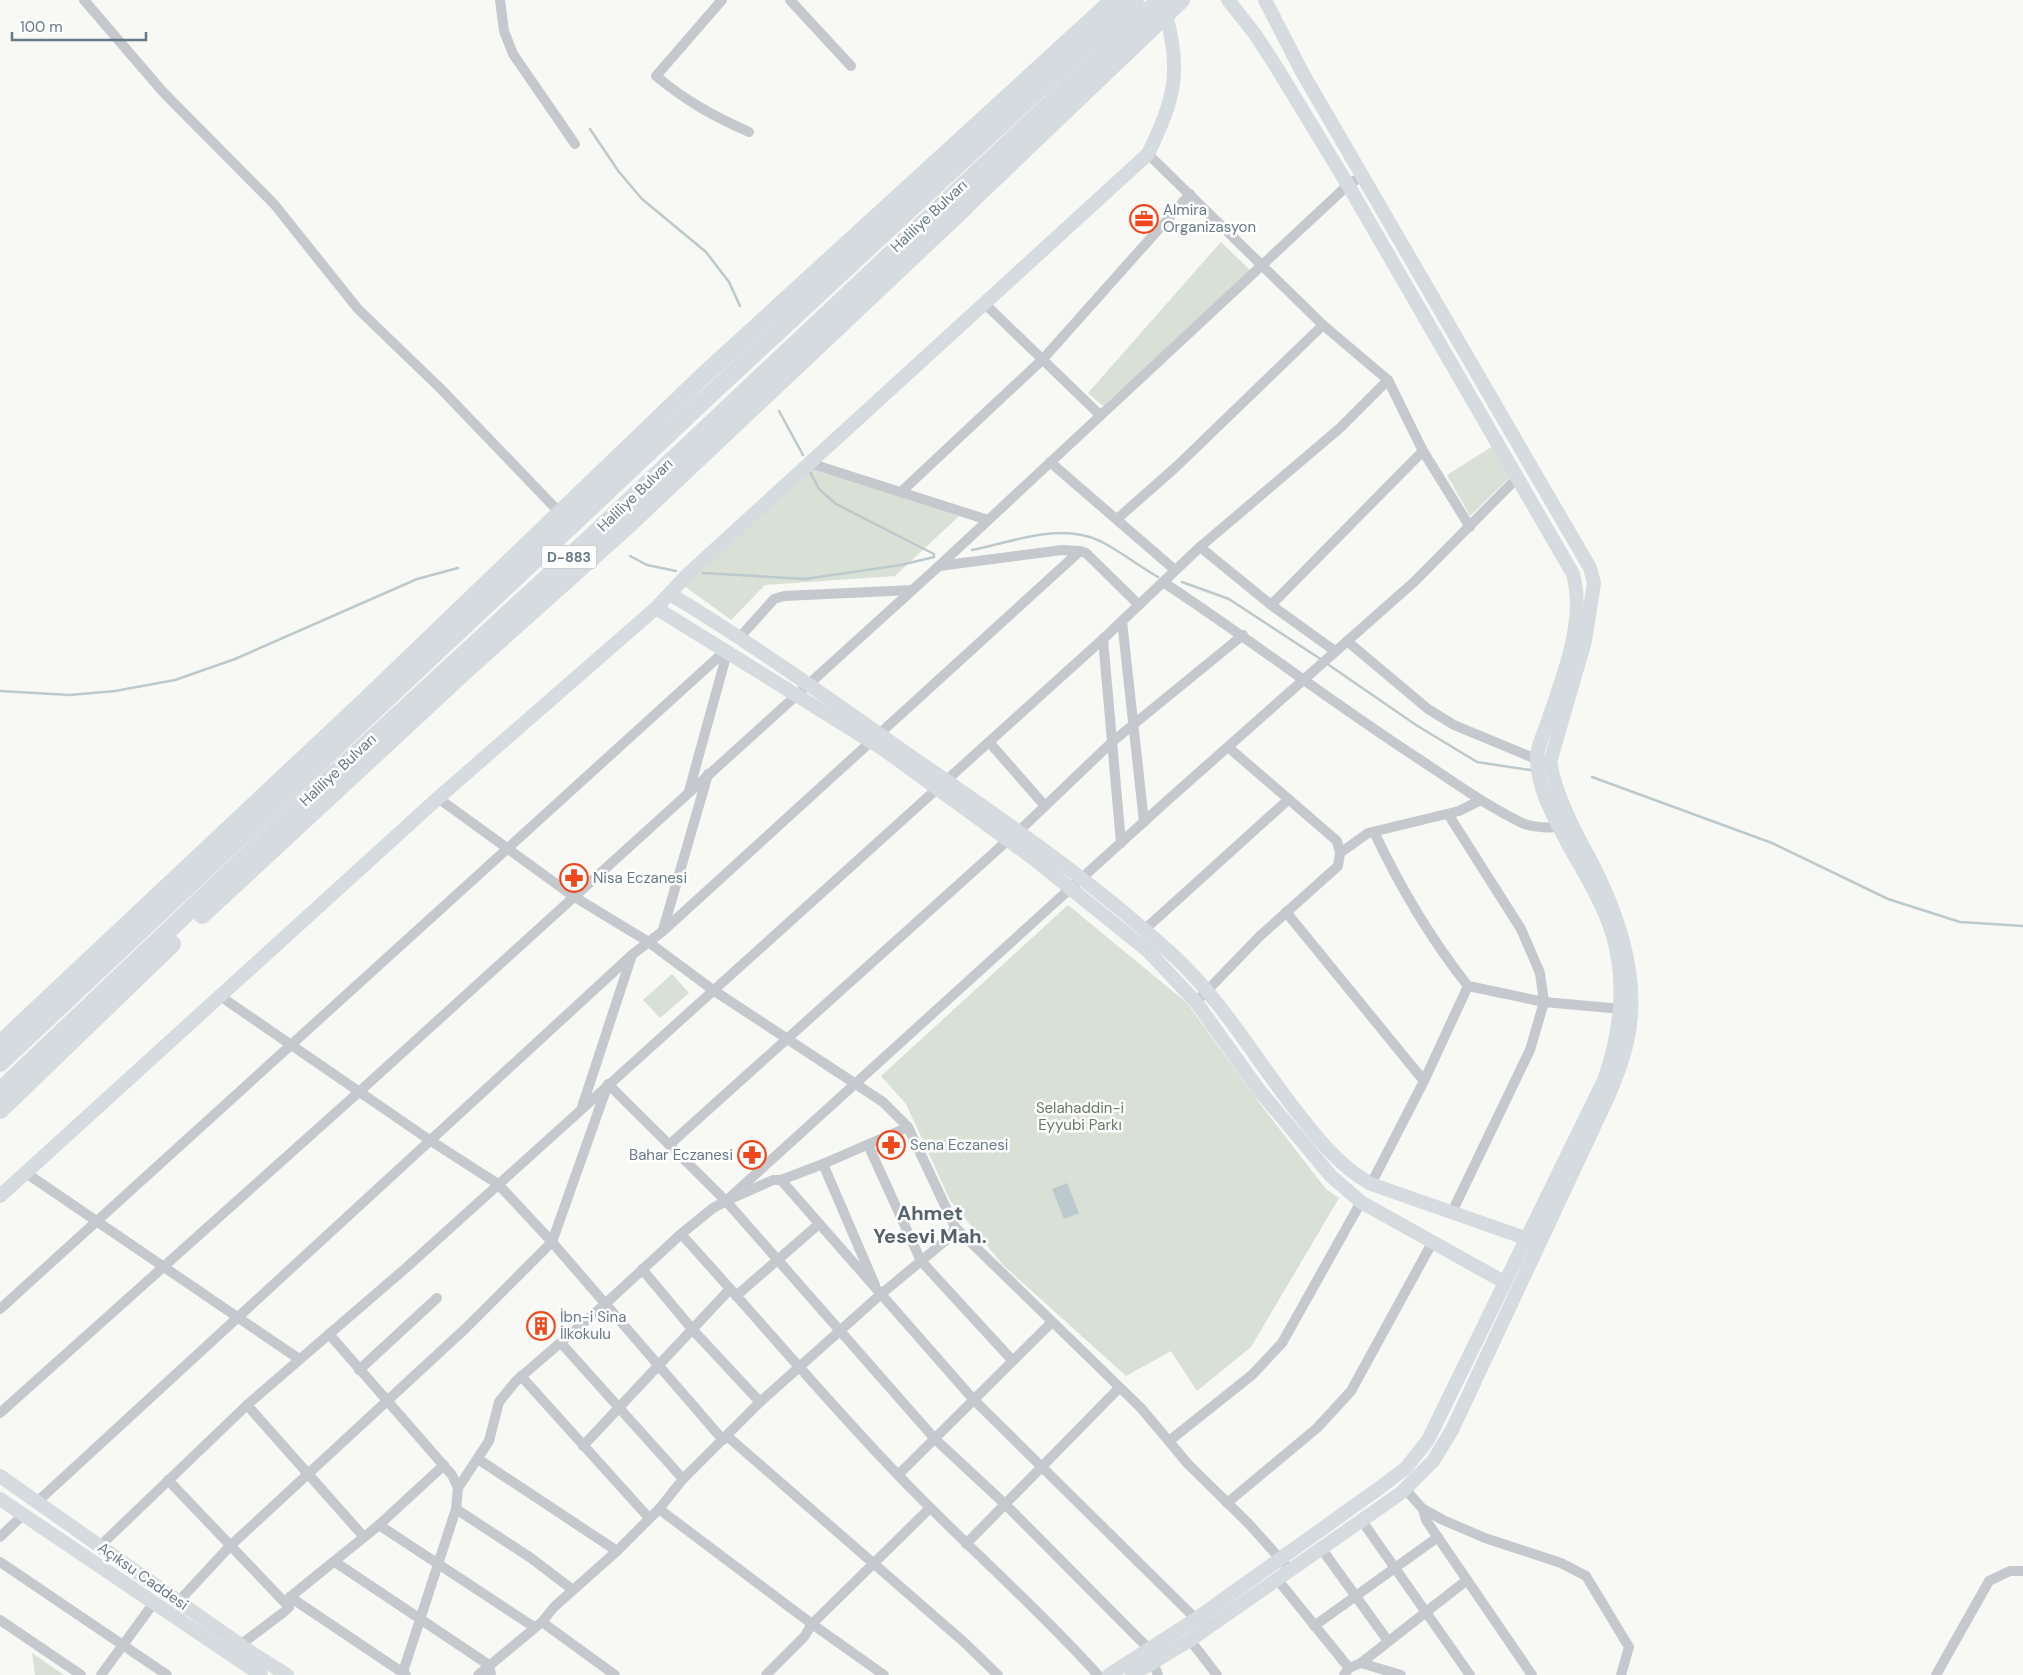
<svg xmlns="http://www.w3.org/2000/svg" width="2023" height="1675" viewBox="0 0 2023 1675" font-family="'DM Sans',sans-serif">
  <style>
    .green { fill: #d9e0d6 }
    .water { fill: #bcc9cd }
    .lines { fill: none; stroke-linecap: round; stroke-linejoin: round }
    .stream { stroke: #bcc9cd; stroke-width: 2.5 }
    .street { stroke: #c5c9cd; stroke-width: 10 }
    .secondary { stroke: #d6dbdf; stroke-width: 14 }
    .highway { stroke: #d6dbdf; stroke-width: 18 }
    .labels { text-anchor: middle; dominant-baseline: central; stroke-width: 5; stroke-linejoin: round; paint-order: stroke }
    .shield { fill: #fff; stroke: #93a1ac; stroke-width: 1 }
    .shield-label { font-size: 14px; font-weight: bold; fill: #657988 }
    .poi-label { font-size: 15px; fill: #657988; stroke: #fff; text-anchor: start }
    .street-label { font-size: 15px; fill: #657988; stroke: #fff }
    .park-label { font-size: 15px; fill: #667a60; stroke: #fff }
    .district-label { font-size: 20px; font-weight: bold; fill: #53626d; stroke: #fff }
  </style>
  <rect width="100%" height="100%" fill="#f8f8f5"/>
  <g class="green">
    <polygon points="1221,242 1251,271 1103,406 1088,393"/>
    <polygon points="1493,446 1510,477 1470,516 1447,475"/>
    <polygon points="808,468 959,516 895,576 765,585 731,620 679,582"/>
    <polygon points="1068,905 1187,1003 1264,1109 1326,1189 1339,1198 1251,1347 1197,1391 1171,1351 1126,1376 1003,1265 950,1200 906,1104 881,1076"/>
    <polygon points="672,974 689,993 660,1018 643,1000"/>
    <polygon points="32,1653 64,1675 35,1675"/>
  </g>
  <polygon class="water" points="1067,1183 1079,1213 1064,1219 1052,1189"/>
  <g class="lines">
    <g class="stream">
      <polyline points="590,129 619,172 642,199 706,252 729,282 740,306"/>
      <polyline points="779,411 803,455"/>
      <path d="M972,550C1013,542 1059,522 1100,541C1120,551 1139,566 1158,577"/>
      <polyline points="630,556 647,565 676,571"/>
      <polyline points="703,573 805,579 901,565 934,557 934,554 836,504 819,489 809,470"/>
      <polyline points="1182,582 1229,599 1322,660"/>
      <polyline points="1326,663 1416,725 1477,762 1530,770"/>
      <polyline points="0,691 70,695 115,691 175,680 235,659 417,579 458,568"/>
      <polyline points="1592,777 1772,843 1888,899 1960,922 2023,926"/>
    </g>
    <g class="street">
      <polyline points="84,0 163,92 274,204 358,309 441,389 560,513"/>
      <polyline points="500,0 504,31 513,54 575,144"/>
      <path d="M722,0L656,76C686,101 713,116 749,132"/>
      <polyline points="790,0 851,66"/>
      <polyline points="1148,154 1323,325 1388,380 1423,451 1470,527"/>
      <polyline points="985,304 1100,415"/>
      <polyline points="1050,462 1175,570"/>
      <polyline points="809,463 988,520"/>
      <polyline points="901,492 1043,359 1190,194"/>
      <polyline points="1117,519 1176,467 1323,325"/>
      <polyline points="1200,547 1271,605 1335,651"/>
      <polyline points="939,566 1062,550 1080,551 1086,553 1139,605"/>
      <path d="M1163,582C1251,640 1334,704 1422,761C1455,783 1487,806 1522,823C1535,828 1546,828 1559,827"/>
      <polyline points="1271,605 1423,451"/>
      <polyline points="1122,621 1144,822"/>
      <polyline points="740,637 774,599 784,596 912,590"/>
      <polyline points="1103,639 1121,843"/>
      <polyline points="1347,641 1428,709 1454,725 1536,759"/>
      <polyline points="989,742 1045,806"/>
      <polyline points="689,791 727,653"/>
      <polyline points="438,798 573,896 647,941 713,990 883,1102 908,1127 955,1227 1141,1408 1188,1464 1248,1523 1290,1570"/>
      <polyline points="1448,814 1521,929 1540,973 1544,1002 1530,1050 1452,1212"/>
      <path d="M1374,832C1400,887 1430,938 1468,986L1544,1002L1622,1009"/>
      <polyline points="1017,833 1112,742 1243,635"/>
      <polyline points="1340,853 1368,833 1459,811 1481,800"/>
      <polyline points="1286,912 1424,1081"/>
      <polyline points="663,930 708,774"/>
      <polyline points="1144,930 1289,799"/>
      <polyline points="220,996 431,1141 498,1184 552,1242 723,1440"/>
      <polyline points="1196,1002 1260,936 1338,866 1340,853 1337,841 1228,747"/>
      <polyline points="582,1107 632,955"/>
      <polyline points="669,1145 1007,841"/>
      <polyline points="868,1145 921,1261 1012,1360"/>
      <polyline points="823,1164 875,1285"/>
      <polyline points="26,1173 299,1359"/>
      <polyline points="781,1180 973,1399 1196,1619"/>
      <polyline points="1371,1184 1424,1081 1468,986"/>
      <polyline points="726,1201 935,1439 1006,1505 1150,1650"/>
      <path d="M681,1234C754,1314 823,1397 898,1475C963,1543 1035,1605 1098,1675"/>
      <polyline points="642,1269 692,1329 760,1402"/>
      <polyline points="736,1296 819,1224"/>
      <polyline points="0,1309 725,651"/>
      <polyline points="329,1334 452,1475 458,1488 456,1509 402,1675"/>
      <polyline points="561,1343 683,1479"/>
      <polyline points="359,1370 437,1298"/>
      <polyline points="521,1376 649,1518"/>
      <polyline points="247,1405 364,1537"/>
      <polyline points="0,1413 360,1091 939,566 1348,185 1362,176"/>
      <polyline points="727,1436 965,1643 998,1675"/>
      <polyline points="1169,1441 1252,1375 1282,1343 1361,1202"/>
      <polyline points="583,1446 730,1289"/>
      <polyline points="478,1459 617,1551"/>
      <polyline points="898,1475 1052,1322"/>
      <polyline points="168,1480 289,1607"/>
      <polyline points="458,1488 489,1441 499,1402 516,1381 604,1305 681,1234 713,1208 726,1201 1169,799 1414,582 1518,477"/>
      <polyline points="1405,1489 1423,1509 1443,1520 1485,1538 1561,1563 1586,1576 1629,1647 1621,1675"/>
      <polyline points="37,1502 633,954 663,931 1080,551"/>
      <polyline points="1227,1503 1317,1428 1351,1391 1432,1243"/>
      <polyline points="456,1509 531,1558 573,1590"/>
      <polyline points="659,1509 812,1624 930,1508"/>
      <polyline points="1423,1509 1426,1520 1532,1675"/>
      <polyline points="1362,1521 1470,1675"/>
      <polyline points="379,1525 534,1627"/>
      <polyline points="0,1537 24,1514"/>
      <polyline points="966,1544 1119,1388"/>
      <polyline points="100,1546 247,1405 407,1267 1103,639 1200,547 1340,428 1388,380"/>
      <polyline points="1321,1548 1388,1641"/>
      <polyline points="0,1562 167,1675"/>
      <polyline points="335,1562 489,1665 491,1675"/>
      <polyline points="1277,1579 1349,1668"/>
      <polyline points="290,1597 406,1675"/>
      <polyline points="179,1601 230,1546 466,1328 552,1242 608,1084 726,1201 773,1180 781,1180 823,1164 908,1127"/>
      <polyline points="0,1620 81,1675"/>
      <polyline points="542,1622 615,1675"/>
      <polyline points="1314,1626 1438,1537"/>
      <polyline points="1190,1640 1217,1675"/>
      <polyline points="240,1645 284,1612 289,1607 290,1597 379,1525 444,1465"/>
      <polyline points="1153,1662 1158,1675"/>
      <polyline points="1361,1663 1401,1675"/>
      <polyline points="101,1675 153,1604"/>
      <polyline points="478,1675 542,1622 554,1607 617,1551 659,1509 683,1479 760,1402 880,1295 951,1236 955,1227"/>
      <polyline points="766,1675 804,1637 812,1624 884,1675"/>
      <polyline points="1344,1675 1349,1668 1361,1663 1467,1580"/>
      <polyline points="1936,1675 1989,1581 2010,1571 2023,1571"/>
    </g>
    <g class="secondary">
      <path d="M670,594C753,644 832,701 912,757C1002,819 1095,883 1175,957C1219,998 1253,1054 1290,1103C1313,1133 1337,1165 1371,1184L1525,1238"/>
      <polyline points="656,608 883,749 1034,859 1148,951 1196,1002 1259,1090 1331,1176 1361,1202 1504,1282"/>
      <path d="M0,1196L438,798L656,608L686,576L1148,154C1174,100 1182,73 1166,15"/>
      <polyline points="0,1476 249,1651 287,1675"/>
      <polyline points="0,1499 261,1675"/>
      <path d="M1109,1675L1196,1619L1378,1489L1406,1468L1428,1440L1604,1080C1623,1027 1628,969 1606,916C1596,892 1582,869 1569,846C1556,821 1538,791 1537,761C1536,749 1544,733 1548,721C1563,675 1586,622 1573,574L1348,185L1277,68L1255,34L1228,0"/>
      <path d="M1132,1675L1190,1640L1401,1493L1433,1461L1452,1430L1608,1097C1615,1080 1622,1064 1626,1046C1642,985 1621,921 1594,867C1576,833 1557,800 1550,762L1585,641L1594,583L1590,568L1302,72L1265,0"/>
    </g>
    <g class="highway">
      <polyline points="958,213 1181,0"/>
      <polyline points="202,915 465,671 627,526 966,206"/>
      <polyline points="0,1044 367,699 703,376 1114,0"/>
      <polyline points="0,1063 714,391 1135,0"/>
      <polyline points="0,1091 295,810 591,537 1160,0"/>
      <polyline points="0,1110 172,944"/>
    </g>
  </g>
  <defs>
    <symbol id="office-ring" viewBox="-11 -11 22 22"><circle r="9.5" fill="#fff" stroke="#f0481d" stroke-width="1.5"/><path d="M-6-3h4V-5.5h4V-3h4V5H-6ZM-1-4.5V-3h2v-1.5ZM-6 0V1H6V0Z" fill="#f0481d"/></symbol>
    <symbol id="pharmacy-ring" viewBox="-11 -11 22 22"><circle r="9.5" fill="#fff" stroke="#f0481d" stroke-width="1.5"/><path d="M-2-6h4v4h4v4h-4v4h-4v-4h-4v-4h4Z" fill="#f0481d"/></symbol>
    <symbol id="building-ring" viewBox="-11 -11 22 22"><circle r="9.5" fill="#fff" stroke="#f0481d" stroke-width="1.5"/><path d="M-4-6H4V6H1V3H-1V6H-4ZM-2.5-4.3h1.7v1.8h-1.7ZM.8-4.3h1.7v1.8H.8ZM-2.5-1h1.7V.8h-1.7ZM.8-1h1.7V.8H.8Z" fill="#f0481d"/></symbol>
  </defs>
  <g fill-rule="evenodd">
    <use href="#office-ring" x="1128" y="203" width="32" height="32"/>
    <use href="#pharmacy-ring" x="558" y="862" width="32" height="32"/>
    <use href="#pharmacy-ring" x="875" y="1129" width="32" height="32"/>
    <use href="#pharmacy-ring" x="736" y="1139" width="32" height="32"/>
    <use href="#building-ring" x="525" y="1310" width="32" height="32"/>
  </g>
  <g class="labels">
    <rect class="shield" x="541.5" y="545.5" width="55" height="23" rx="4"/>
    <g class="shield-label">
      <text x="569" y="557">D-883</text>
    </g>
    <g class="poi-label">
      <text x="1163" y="210">Almira<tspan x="1163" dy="17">Organizasyon</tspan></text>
      <text x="593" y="878">Nisa Eczanesi</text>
      <text x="910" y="1145">Sena Eczanesi</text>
      <text x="733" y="1155" text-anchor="end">Bahar Eczanesi</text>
      <text x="560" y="1317">İbn-i Sina<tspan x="560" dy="17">İlkokulu</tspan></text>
    </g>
    <g class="street-label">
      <text transform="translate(929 216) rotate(-43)">Haliliye Bulvarı</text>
      <text transform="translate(635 495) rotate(-44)">Haliliye Bulvarı</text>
      <text transform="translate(338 770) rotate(-43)">Haliliye Bulvarı</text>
      <text transform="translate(143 1576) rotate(35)">Açıksu Caddesi</text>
    </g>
    <g class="park-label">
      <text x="1080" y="1108">Selahaddin-i<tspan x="1080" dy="17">Eyyubi Parkı</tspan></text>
    </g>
    <g class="district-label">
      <text x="930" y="1213">Ahmet<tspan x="930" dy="23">Yesevi Mah.</tspan></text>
    </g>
  </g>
  <path d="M12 32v8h134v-8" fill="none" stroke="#657988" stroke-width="2.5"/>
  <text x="20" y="32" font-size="15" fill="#657988" stroke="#ffffff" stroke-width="4" paint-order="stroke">100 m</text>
</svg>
